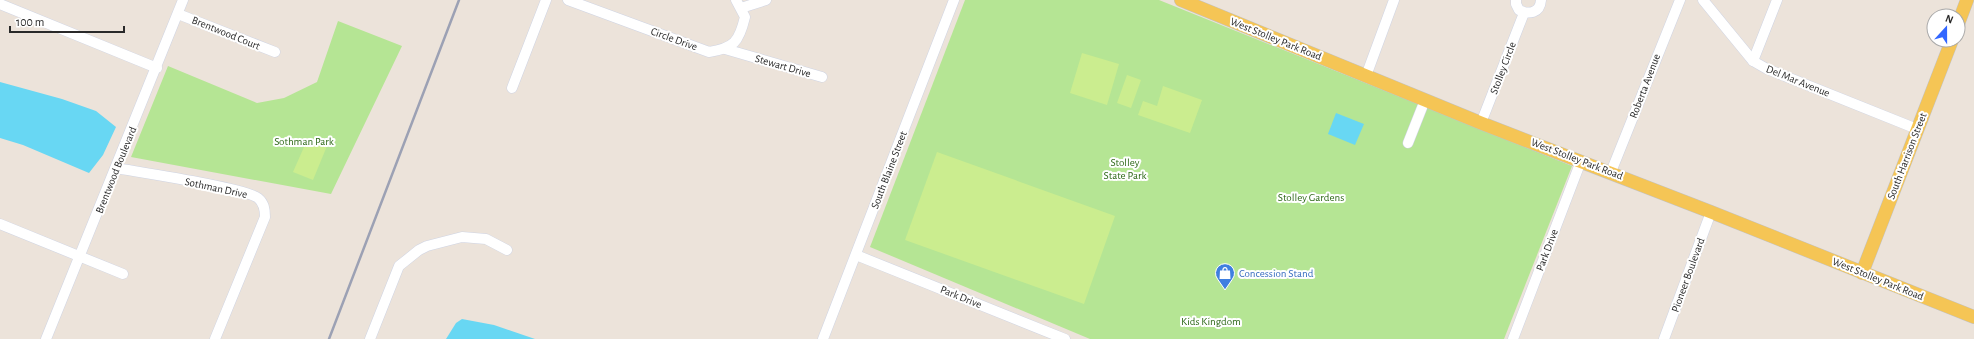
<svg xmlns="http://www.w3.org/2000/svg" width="1974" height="339" viewBox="0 0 1974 339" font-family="'Alegreya Sans',sans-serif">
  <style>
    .green { fill: #b5e594 }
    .pitch { fill: #cbed8f }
    .water { fill: #68d7f3 }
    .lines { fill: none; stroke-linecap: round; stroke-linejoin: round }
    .minor-casing { stroke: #cfd4e3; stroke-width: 11 }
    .major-casing { stroke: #c3c3c3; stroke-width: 14 }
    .minor { stroke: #fff; stroke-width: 10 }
    .major { stroke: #f5c555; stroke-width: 13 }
    .rail { stroke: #9ca1b4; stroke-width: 2.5 }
    .labels { text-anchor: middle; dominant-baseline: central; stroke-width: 4; stroke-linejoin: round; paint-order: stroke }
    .street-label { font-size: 11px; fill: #292929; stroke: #fff }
    .park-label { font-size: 11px; fill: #2d6817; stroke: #fff }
    .shop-label { font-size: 11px; fill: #366cbe; stroke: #fff; text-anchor: start }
  </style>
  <rect width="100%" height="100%" fill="#ece3da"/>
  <g class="green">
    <polygon points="965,0 1159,0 1572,166 1504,339 1090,339 870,247"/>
    <polygon points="338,21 402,46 331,194 131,157 168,66 257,103 284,98 317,82"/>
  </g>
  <g class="pitch">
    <polygon points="1082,53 1119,64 1107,105 1070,93"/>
    <polygon points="1127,75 1141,80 1131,108 1117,103"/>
    <polygon points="1163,86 1202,100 1190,133 1138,115 1143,101 1157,106"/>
    <polygon points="308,138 327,146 313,180 293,172"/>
    <polygon points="937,152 1115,216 1084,304 905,240"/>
  </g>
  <g class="water">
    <polygon points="0,82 62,99 96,111 116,127 103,155 89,173 23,145 0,138"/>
    <polygon points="1336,113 1364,124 1355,145 1328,134"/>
    <polygon points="462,319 494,325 535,339 446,339 456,323"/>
  </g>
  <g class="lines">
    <defs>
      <g id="minor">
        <path d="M568,0L709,52C734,48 739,42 745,17L736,0"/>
        <path d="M1516,0V4L1519,10C1529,15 1540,13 1541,0"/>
        <polyline points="1703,0 1753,61 1767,69 1917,129"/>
        <polyline points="0,4 157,68"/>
        <polyline points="741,8 766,0"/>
        <polyline points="178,14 275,52"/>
        <polyline points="725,49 822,77"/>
        <polyline points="1753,61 1777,0"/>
        <polyline points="1366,76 1394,0"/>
        <polyline points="512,88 546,0"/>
        <polyline points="1481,123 1524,13"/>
        <polyline points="1408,143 1425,100"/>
        <path d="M116,168C138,172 246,188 258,198C264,203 265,209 265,217L215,339"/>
        <polyline points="1611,172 1680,0"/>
        <polyline points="0,224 123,274"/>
        <polyline points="856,255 1065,339"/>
        <polyline points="46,339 183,0"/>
        <polyline points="370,339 399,266 419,250 427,246 462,237 486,239 507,250"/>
        <polyline points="823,339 954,0"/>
        <polyline points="1513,339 1581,161"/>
        <polyline points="1664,339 1711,212"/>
      </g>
      <g id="major">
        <polyline points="1181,0 1481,123 1711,212 1974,317"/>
        <polyline points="1958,24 1967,0"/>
        <polyline points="1862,273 1952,40"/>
      </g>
    </defs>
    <use href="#minor" class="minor-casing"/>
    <use href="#major" class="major-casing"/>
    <use href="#minor" class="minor"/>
    <use href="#major" class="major"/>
    <polyline class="rail" points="329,339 459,0"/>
  </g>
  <defs>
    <symbol id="shop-pin" viewBox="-11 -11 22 30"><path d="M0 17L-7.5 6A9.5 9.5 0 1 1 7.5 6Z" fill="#3f7fe0" stroke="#fff"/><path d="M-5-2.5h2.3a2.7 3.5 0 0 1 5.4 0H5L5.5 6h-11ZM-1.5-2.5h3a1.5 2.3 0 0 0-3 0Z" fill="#fff"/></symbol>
  </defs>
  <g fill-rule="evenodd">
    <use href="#shop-pin" x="1214" y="262" width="22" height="30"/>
  </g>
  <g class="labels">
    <g class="street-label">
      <text transform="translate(226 33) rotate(22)">Brentwood Court</text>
      <text transform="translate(674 39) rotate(20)">Circle Drive</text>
      <text transform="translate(1276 39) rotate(22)">West Stolley Park Road</text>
      <text transform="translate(783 66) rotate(16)">Stewart Drive</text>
      <text transform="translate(1503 68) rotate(-69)">Stolley Circle</text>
      <text transform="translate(1798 81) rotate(22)">Del Mar Avenue</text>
      <text transform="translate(1645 86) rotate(-69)">Roberta Avenue</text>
      <text transform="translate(1907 156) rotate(-69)">South Harrison Street</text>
      <text transform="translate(1577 159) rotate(21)">West Stolley Park Road</text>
      <text transform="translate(116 170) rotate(-68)">Brentwood Boulevard</text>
      <text transform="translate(889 170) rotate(-69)">South Blaine Street</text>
      <text transform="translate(216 188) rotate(12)">Sothman Drive</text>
      <text transform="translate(1547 250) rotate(-69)">Park Drive</text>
      <text transform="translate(1688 275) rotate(-70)">Pioneer Boulevard</text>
      <text transform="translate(1878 279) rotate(22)">West Stolley Park Road</text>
      <text transform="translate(961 297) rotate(22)">Park Drive</text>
    </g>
    <g class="park-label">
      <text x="304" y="141">Sothman Park</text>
      <text x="1125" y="162">Stolley<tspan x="1125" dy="13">State Park</tspan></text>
      <text x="1311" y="197">Stolley Gardens</text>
      <text x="1211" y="321">Kids Kingdom</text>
    </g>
    <g class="shop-label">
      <text x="1239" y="273">Concession Stand</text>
    </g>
  </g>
  <g transform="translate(1946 28) rotate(21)"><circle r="19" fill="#ffffff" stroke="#a9a9a9"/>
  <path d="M0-3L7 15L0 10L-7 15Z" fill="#3367ff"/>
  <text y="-6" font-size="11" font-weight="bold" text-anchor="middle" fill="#292929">N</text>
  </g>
  <path d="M10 26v6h114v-6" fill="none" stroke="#292929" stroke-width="2"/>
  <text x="16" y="26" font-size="12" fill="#292929" stroke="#ffffff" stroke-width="3" paint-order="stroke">100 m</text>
</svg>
